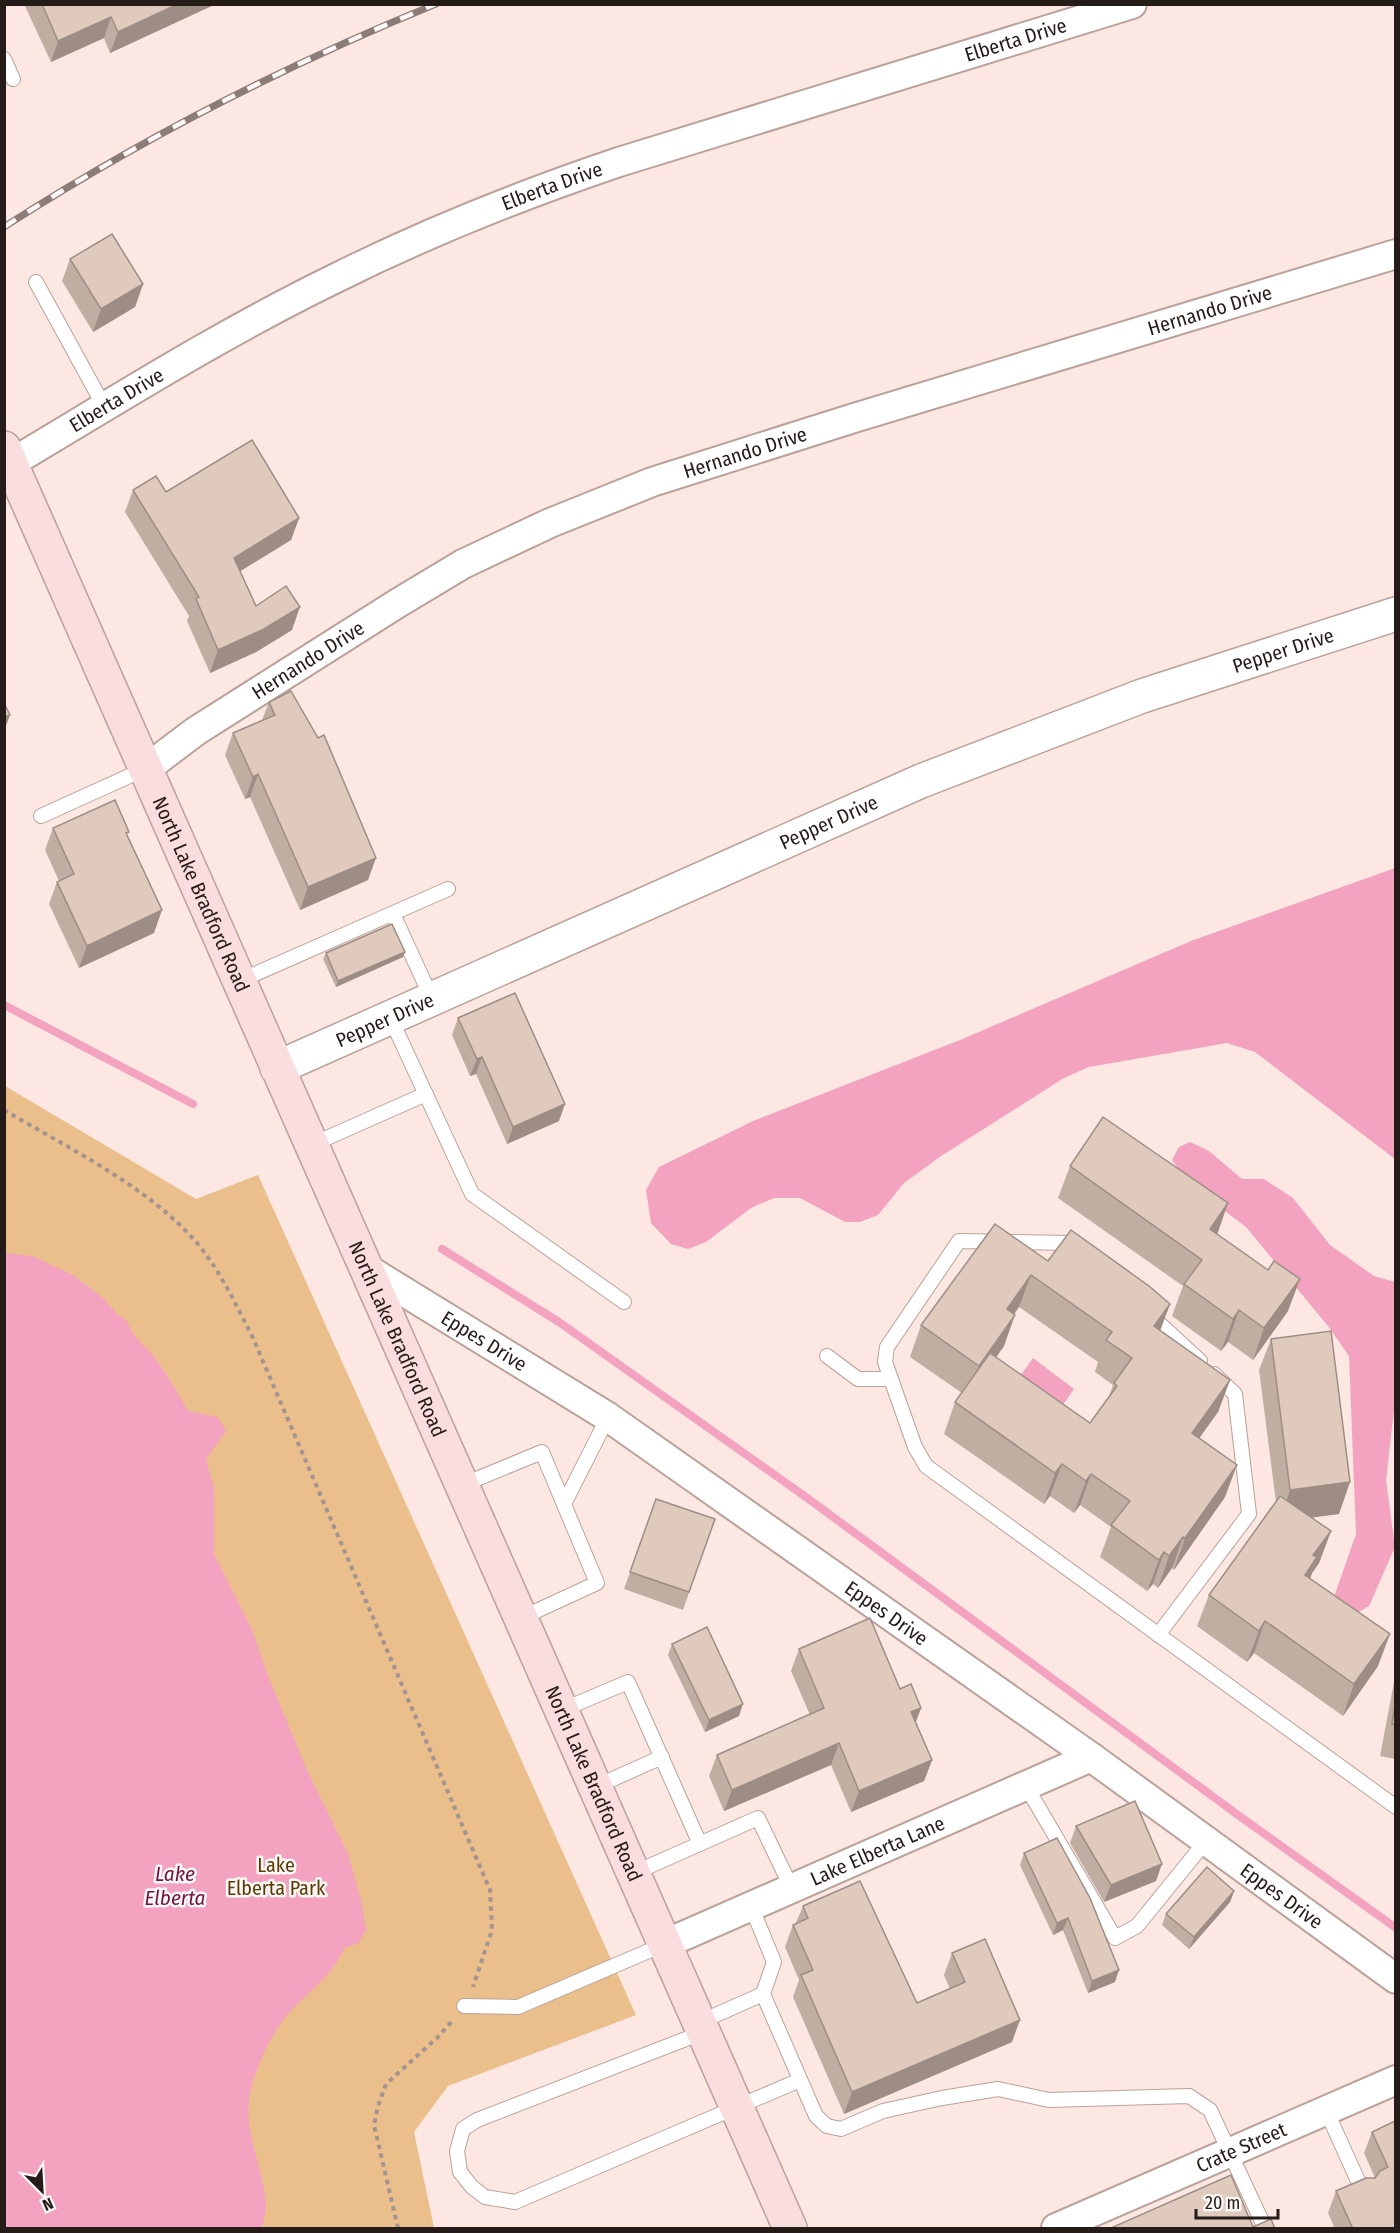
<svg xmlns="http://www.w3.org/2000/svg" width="1400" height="2233" viewBox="0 0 1400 2233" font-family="'Fira Sans Condensed',sans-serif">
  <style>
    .green { fill: #eabf8b }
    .water { fill: #f3a3bf }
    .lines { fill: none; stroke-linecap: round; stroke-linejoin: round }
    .stream { stroke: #f3a3bf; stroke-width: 8 }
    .service-casing { stroke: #baa29b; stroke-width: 16 }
    .minor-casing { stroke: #baa29b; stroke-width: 32 }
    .tertiary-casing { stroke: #baa29b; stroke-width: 36 }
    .secondary-casing { stroke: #baa29b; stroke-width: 36 }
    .path { stroke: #a4938f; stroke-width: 4; stroke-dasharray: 4.5 4.5; stroke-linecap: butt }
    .service { stroke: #fff; stroke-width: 14 }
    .minor { stroke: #fff; stroke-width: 28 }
    .tertiary { stroke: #fff; stroke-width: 33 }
    .secondary { stroke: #fadddf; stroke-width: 33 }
    .rail-casing { stroke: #8b7c78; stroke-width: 7 }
    .rail { stroke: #fef9f7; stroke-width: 4.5; stroke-dasharray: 14; stroke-linecap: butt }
    .wall { fill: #c1aea3; fill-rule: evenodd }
    .shaded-wall { fill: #9d8d85 }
    .building { fill: #e0cabe; stroke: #9d8d85; stroke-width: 1.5 }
    .labels { text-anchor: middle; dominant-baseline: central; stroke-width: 5; stroke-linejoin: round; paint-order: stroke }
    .street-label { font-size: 20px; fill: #251b19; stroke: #fef9f7 }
    .park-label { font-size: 20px; fill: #5b3a04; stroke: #fef9f7 }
    .water-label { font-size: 21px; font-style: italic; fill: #701541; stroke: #fef9f7 }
  </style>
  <rect width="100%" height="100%" fill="#fde7e2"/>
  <polygon class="green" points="5,1086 196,1199 258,1175 636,2015 448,2086 414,2132 434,2228 5,2228"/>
  <g class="water">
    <polygon points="1395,868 1395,1159 1255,1052 1227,1043 1089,1067 1064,1078 941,1156 904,1183 878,1215 860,1222 845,1222 800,1198 774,1198 751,1208 706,1242 688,1249 671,1244 651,1223 646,1190 659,1167 753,1121 960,1040 1191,941"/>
    <polygon points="1190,1142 1209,1151 1242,1179 1264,1179 1293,1198 1330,1245 1374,1276 1395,1282 1396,1393 1386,1480 1395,1547 1369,1606 1357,1613 1334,1597 1356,1534 1349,1356 1328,1326 1246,1227 1189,1184 1172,1160 1179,1147"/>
    <path d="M5,1253L32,1256L73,1275L103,1298L118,1315L126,1320L134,1335L153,1355L172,1383L188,1411L218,1417L226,1431L206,1459L214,1489V1554L252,1630L268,1676L308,1772L348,1854L361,1900L366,1930L359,1943L344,1948C334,1975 310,1990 291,2011C274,2028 257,2064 251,2088C241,2129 264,2166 266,2206C266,2213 263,2221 262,2228H5Z"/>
    <polygon points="1033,1358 1074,1389 1060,1409 1018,1379"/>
  </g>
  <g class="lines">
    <g class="stream">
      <polyline points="4,1005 193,1104"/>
      <polyline points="442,1249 559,1322 810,1500 1238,1815 1396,1928"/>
    </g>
    <defs>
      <g id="service">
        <polyline points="4,59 13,79"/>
        <polyline points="36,282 105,408"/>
        <polyline points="41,816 147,768"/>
        <polyline points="393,914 432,999"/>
        <polyline points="239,981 448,889"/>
        <polyline points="390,1017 472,1194 624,1302"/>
        <polyline points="311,1145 426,1094"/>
        <polyline points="1078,1250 1070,1243 959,1241 887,1347 885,1362 915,1447 926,1466 1396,1807"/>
        <polyline points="1150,1315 1200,1361"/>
        <polyline points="827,1356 858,1379 890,1379"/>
        <polyline points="462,1485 542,1452 597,1583 521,1618"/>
        <polyline points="564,1504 608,1417"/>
        <polyline points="1158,1635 1249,1514 1235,1394 1214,1374"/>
        <polyline points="562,1710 628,1682 700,1844"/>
        <polyline points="1026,1786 1115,1938 1137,1926 1206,1841"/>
        <polyline points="595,1787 662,1757"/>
        <polyline points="634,1873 758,1818 792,1889"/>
        <polyline points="751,1906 774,1962 763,1994 816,2116 827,2126 841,2129 883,2111 942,2098 998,2089 1049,2100 1189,2096 1210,2110 1265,2228"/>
        <polyline points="464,2006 518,2007 665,1944"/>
        <polyline points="700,2022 763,1994"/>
        <polyline points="704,2032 477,2120 463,2129 457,2151 460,2172 472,2187 485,2197 515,2202 800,2080"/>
        <polyline points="1326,2110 1363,2192"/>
      </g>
      <g id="minor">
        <path id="s1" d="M11,463C117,400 223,333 334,279C426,233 521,195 619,162L1132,4"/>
        <path id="s2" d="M147,768L196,731L398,603L463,564L550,523L652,482L854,418L1396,254"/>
        <path id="s3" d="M364,1267L608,1417L1091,1757L1396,1979"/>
        <path id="s4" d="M665,1944L1091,1757"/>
        <path id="s5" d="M1056,2228L1396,2080"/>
      </g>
      <g id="tertiary">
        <path id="s6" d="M277,1068L921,781L1142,696L1396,614"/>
      </g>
      <g id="secondary">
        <path id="s7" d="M4,448L790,2228"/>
      </g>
    </defs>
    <use href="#service" class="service-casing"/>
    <use href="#minor" class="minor-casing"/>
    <use href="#tertiary" class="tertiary-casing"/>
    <use href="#secondary" class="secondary-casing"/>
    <g class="path">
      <path d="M4,1110C68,1148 149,1187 197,1243C221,1272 236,1305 253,1338L490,1890L492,1930L473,1987"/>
      <polyline points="398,2228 374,2125 378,2106 386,2084 438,2037 452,2021"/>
    </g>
    <use href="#service" class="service"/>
    <use href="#minor" class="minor"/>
    <use href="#tertiary" class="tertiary"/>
    <use href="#secondary" class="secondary"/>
    <defs>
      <path id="rail" d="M4,227C141,139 286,65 436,4"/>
    </defs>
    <use href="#rail" class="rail-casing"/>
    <use href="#rail" class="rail"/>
  </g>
  <g class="wall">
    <polygon points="24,4 216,4 110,53 104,38 51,62"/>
    <polygon points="70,259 143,284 135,307 93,332 62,281"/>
    <polygon points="133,490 166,492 299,518 291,540 240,571 256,606 292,630 256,652 210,673 187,621 189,616 125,512"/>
    <polygon points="269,702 368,880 300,910 250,797 245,799 225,755 233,733 262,720"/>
    <polygon points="53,828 127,836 154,933 79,968 49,904 57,882 59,881 45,850"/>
    <polygon points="405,952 403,957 336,987 323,959 326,953"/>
    <polygon points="458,1018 559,1121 507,1144 476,1074 470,1076 452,1035"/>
    <polygon points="1070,1166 1217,1234 1288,1311 1253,1360 1228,1342 1221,1351 1172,1316 1183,1286 1058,1198"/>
    <path d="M1048,1261L1170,1304L1160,1331L1230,1380L1218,1412L1199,1438L1225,1497L1174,1570L1172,1568L1158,1588L1153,1584L1147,1591L1100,1557L1111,1527L1080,1505L1074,1513L1050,1496L1044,1504L944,1434L955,1402L962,1393L910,1357L921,1325ZM1019,1307L1098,1362L1095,1372L1113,1385L1109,1396L1090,1423L996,1358L1004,1346L1014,1314Z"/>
    <polygon points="1271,1339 1339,1514 1311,1517 1331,1531 1319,1563 1312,1573 1310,1578 1378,1666 1343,1716 1254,1653 1247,1662 1197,1626 1209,1595 1276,1502 1259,1370"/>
    <polygon points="656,1499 715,1519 683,1610 624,1589"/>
    <polygon points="672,1644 739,1716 705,1732 668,1655"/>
    <polygon points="799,1649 900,1689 921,1708 916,1722 932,1760 924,1781 851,1812 831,1765 724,1811 709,1776 717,1755 810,1715 791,1671"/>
    <polygon points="1395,1677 1395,1759 1380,1756"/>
    <polygon points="1076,1826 1156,1881 1104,1902 1070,1843"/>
    <polygon points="1024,1853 1115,1982 1088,1993 1063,1930 1053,1935 1020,1865"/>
    <polygon points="1234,1891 1230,1902 1189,1949 1162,1925 1166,1914"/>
    <polygon points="803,1906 917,2003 950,1989 944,1975 952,1953 1012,2042 844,2114 793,1997 799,1980 785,1947 793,1925 796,1923"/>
    <polygon points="1395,2121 1395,2229 1335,2229 1328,2213 1336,2191 1375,2178 1364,2153 1372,2132"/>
  </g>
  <g class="shaded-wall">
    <polygon points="178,4 216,4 110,53 118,32"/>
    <polygon points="111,17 104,38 51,62 58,41"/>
    <polygon points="143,284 135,307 93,332 101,309"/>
    <polygon points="299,518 291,540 226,580 234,558"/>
    <polygon points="300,607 292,630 256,652 210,673 218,650"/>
    <polygon points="10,715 6,726 4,726 4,717"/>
    <polygon points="258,774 250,797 245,799 253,777"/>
    <polygon points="376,858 368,880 300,910 308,887"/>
    <polygon points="162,910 154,933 79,968 87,946"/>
    <polygon points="405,952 403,957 336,987 338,981"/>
    <polygon points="482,1057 476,1074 470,1076 477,1059"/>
    <polygon points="565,1104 559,1121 507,1144 513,1127"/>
    <polygon points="1228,1203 1217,1235 1210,1229"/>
    <polygon points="1031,1275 1019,1307 995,1341 1007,1309"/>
    <polygon points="1300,1279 1288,1311 1253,1360 1264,1328"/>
    <polygon points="1170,1304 1158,1336 1154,1326"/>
    <polygon points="1239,1310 1228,1342 1221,1351 1233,1319"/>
    <polygon points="1015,1315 1004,1346 967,1397 979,1366"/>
    <polygon points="1230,1380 1218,1412 1180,1465 1192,1433"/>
    <polygon points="1062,1464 1050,1496 1044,1504 1055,1473"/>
    <polygon points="1237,1465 1225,1497 1174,1570 1185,1538"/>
    <polygon points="1091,1474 1080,1505 1074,1513 1086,1481"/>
    <polygon points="1350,1482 1339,1514 1279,1522 1290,1490"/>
    <polygon points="1331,1531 1319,1563 1312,1573 1306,1589 1305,1575 1313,1555"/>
    <polygon points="1183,1537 1172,1568 1158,1588 1169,1556"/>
    <polygon points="1164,1552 1153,1584 1147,1591 1159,1560"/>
    <polygon points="1265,1621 1254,1653 1247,1662 1259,1631"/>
    <polygon points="1390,1634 1378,1666 1343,1716 1354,1684"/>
    <polygon points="743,1704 739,1716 705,1732 709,1720"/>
    <polygon points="921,1708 913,1729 911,1712"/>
    <polygon points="839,1743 831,1765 724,1811 732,1790"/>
    <polygon points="932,1760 924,1781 851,1812 859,1791"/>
    <polygon points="1162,1864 1156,1881 1104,1902 1111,1885"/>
    <polygon points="1234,1891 1230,1902 1189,1949 1194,1937"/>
    <polygon points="1068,1918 1063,1930 1053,1935 1057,1923"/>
    <polygon points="1119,1970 1115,1982 1088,1993 1092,1981"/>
    <polygon points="1020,2020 1012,2042 844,2114 852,2092"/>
  </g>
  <g class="building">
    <polygon points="42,4 178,4 118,32 111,17 58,41"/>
    <polygon points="112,234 143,284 101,309 70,259"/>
    <polygon points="252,440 299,518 234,558 256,606 286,586 300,607 264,629 218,650 196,599 199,597 133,490 156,476 166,492"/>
    <polygon points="291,691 318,738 324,735 376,858 308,887 258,774 253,777 233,733 275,715 269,702"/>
    <polygon points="4,703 10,715 4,717"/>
    <polygon points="115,800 129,832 126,833 162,910 87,946 57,882 74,874 53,828"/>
    <polygon points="392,924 405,952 338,981 326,953"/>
    <polygon points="515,993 565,1104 513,1127 482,1057 477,1059 458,1018"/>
    <polygon points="1103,1117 1228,1203 1210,1229 1268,1270 1274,1261 1300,1279 1264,1328 1239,1310 1233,1319 1184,1284 1202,1260 1070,1166"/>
    <polygon points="995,1224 1048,1261 1071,1230 1149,1286 1170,1304 1154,1326 1230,1380 1192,1433 1237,1465 1185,1538 1183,1537 1169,1556 1164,1552 1159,1560 1111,1525 1130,1501 1091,1474 1086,1481 1062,1464 1055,1473 955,1402 990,1353 1090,1423 1117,1386 1114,1383 1132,1358 1106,1340 1112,1332 1031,1275 1007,1309 1015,1315 979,1366 921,1325"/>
    <polygon points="1331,1331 1350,1482 1290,1490 1271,1339"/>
    <polygon points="1280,1496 1331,1531 1313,1555 1317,1557 1305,1575 1390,1634 1354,1684 1265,1621 1259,1631 1209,1595"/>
    <polygon points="656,1499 715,1519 689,1592 630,1572"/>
    <polygon points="870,1618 900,1689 911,1684 921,1708 911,1712 932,1760 859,1791 839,1743 732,1790 717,1755 824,1708 799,1649"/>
    <polygon points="707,1627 743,1704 709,1720 672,1644"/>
    <polygon points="1395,1705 1395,1725 1392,1724"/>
    <polygon points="1135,1801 1162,1864 1111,1885 1076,1826"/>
    <polygon points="1057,1838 1090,1898 1119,1970 1092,1981 1068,1918 1057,1923 1024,1853"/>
    <polygon points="1207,1867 1234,1891 1194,1937 1166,1914"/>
    <polygon points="860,1881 917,2003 965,1982 952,1953 985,1939 1020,2020 852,2092 801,1975 813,1970 793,1925 808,1918 803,1906"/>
    <polygon points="1395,2121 1395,2229 1353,2229 1336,2191 1366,2178 1375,2178 1380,2171 1388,2167 1372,2132"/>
    <polygon points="1231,2175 1253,2227 1271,2219 1275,2229 1114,2229 1113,2227"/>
  </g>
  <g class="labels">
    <g class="street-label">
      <text stroke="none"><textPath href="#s1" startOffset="1095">Elberta Drive</textPath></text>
      <text stroke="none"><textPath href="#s1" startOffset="609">Elberta Drive</textPath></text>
      <text stroke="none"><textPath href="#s2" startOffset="1166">Hernando Drive</textPath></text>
      <text stroke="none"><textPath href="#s1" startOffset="123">Elberta Drive</textPath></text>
      <text stroke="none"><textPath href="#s2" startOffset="680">Hernando Drive</textPath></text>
      <text stroke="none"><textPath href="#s6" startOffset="1090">Pepper Drive</textPath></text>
      <text stroke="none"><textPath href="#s2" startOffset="194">Hernando Drive</textPath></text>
      <text stroke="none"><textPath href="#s6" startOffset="604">Pepper Drive</textPath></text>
      <text stroke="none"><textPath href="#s7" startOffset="488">North Lake Bradford Road</textPath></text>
      <text stroke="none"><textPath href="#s6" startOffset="118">Pepper Drive</textPath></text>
      <text stroke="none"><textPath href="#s7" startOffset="974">North Lake Bradford Road</textPath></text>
      <text stroke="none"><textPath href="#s3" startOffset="141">Eppes Drive</textPath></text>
      <text stroke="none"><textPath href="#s3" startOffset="627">Eppes Drive</textPath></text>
      <text stroke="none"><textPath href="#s7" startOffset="1460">North Lake Bradford Road</textPath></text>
      <text stroke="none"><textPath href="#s4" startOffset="232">Lake Elberta Lane</textPath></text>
      <text stroke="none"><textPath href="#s3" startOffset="1113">Eppes Drive</textPath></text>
      <text stroke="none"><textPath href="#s5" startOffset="202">Crate Street</textPath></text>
    </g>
    <g class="park-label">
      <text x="276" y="1865">Lake<tspan x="276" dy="23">Elberta Park</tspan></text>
    </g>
    <g class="water-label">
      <text x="175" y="1874">Lake<tspan x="175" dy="24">Elberta</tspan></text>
    </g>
  </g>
  <rect width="1400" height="2233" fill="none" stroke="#251b19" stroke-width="12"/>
  <g transform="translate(42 2191) rotate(156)" stroke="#fef9f7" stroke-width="4.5" paint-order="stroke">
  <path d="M0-4.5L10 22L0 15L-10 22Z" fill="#251b19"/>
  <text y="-9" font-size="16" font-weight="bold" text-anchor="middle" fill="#251b19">N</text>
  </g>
  <path d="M1196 2209v9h82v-9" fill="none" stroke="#251b19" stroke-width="3"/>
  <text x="1205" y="2209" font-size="18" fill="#251b19" stroke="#fef9f7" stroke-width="4.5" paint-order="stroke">20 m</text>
</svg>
